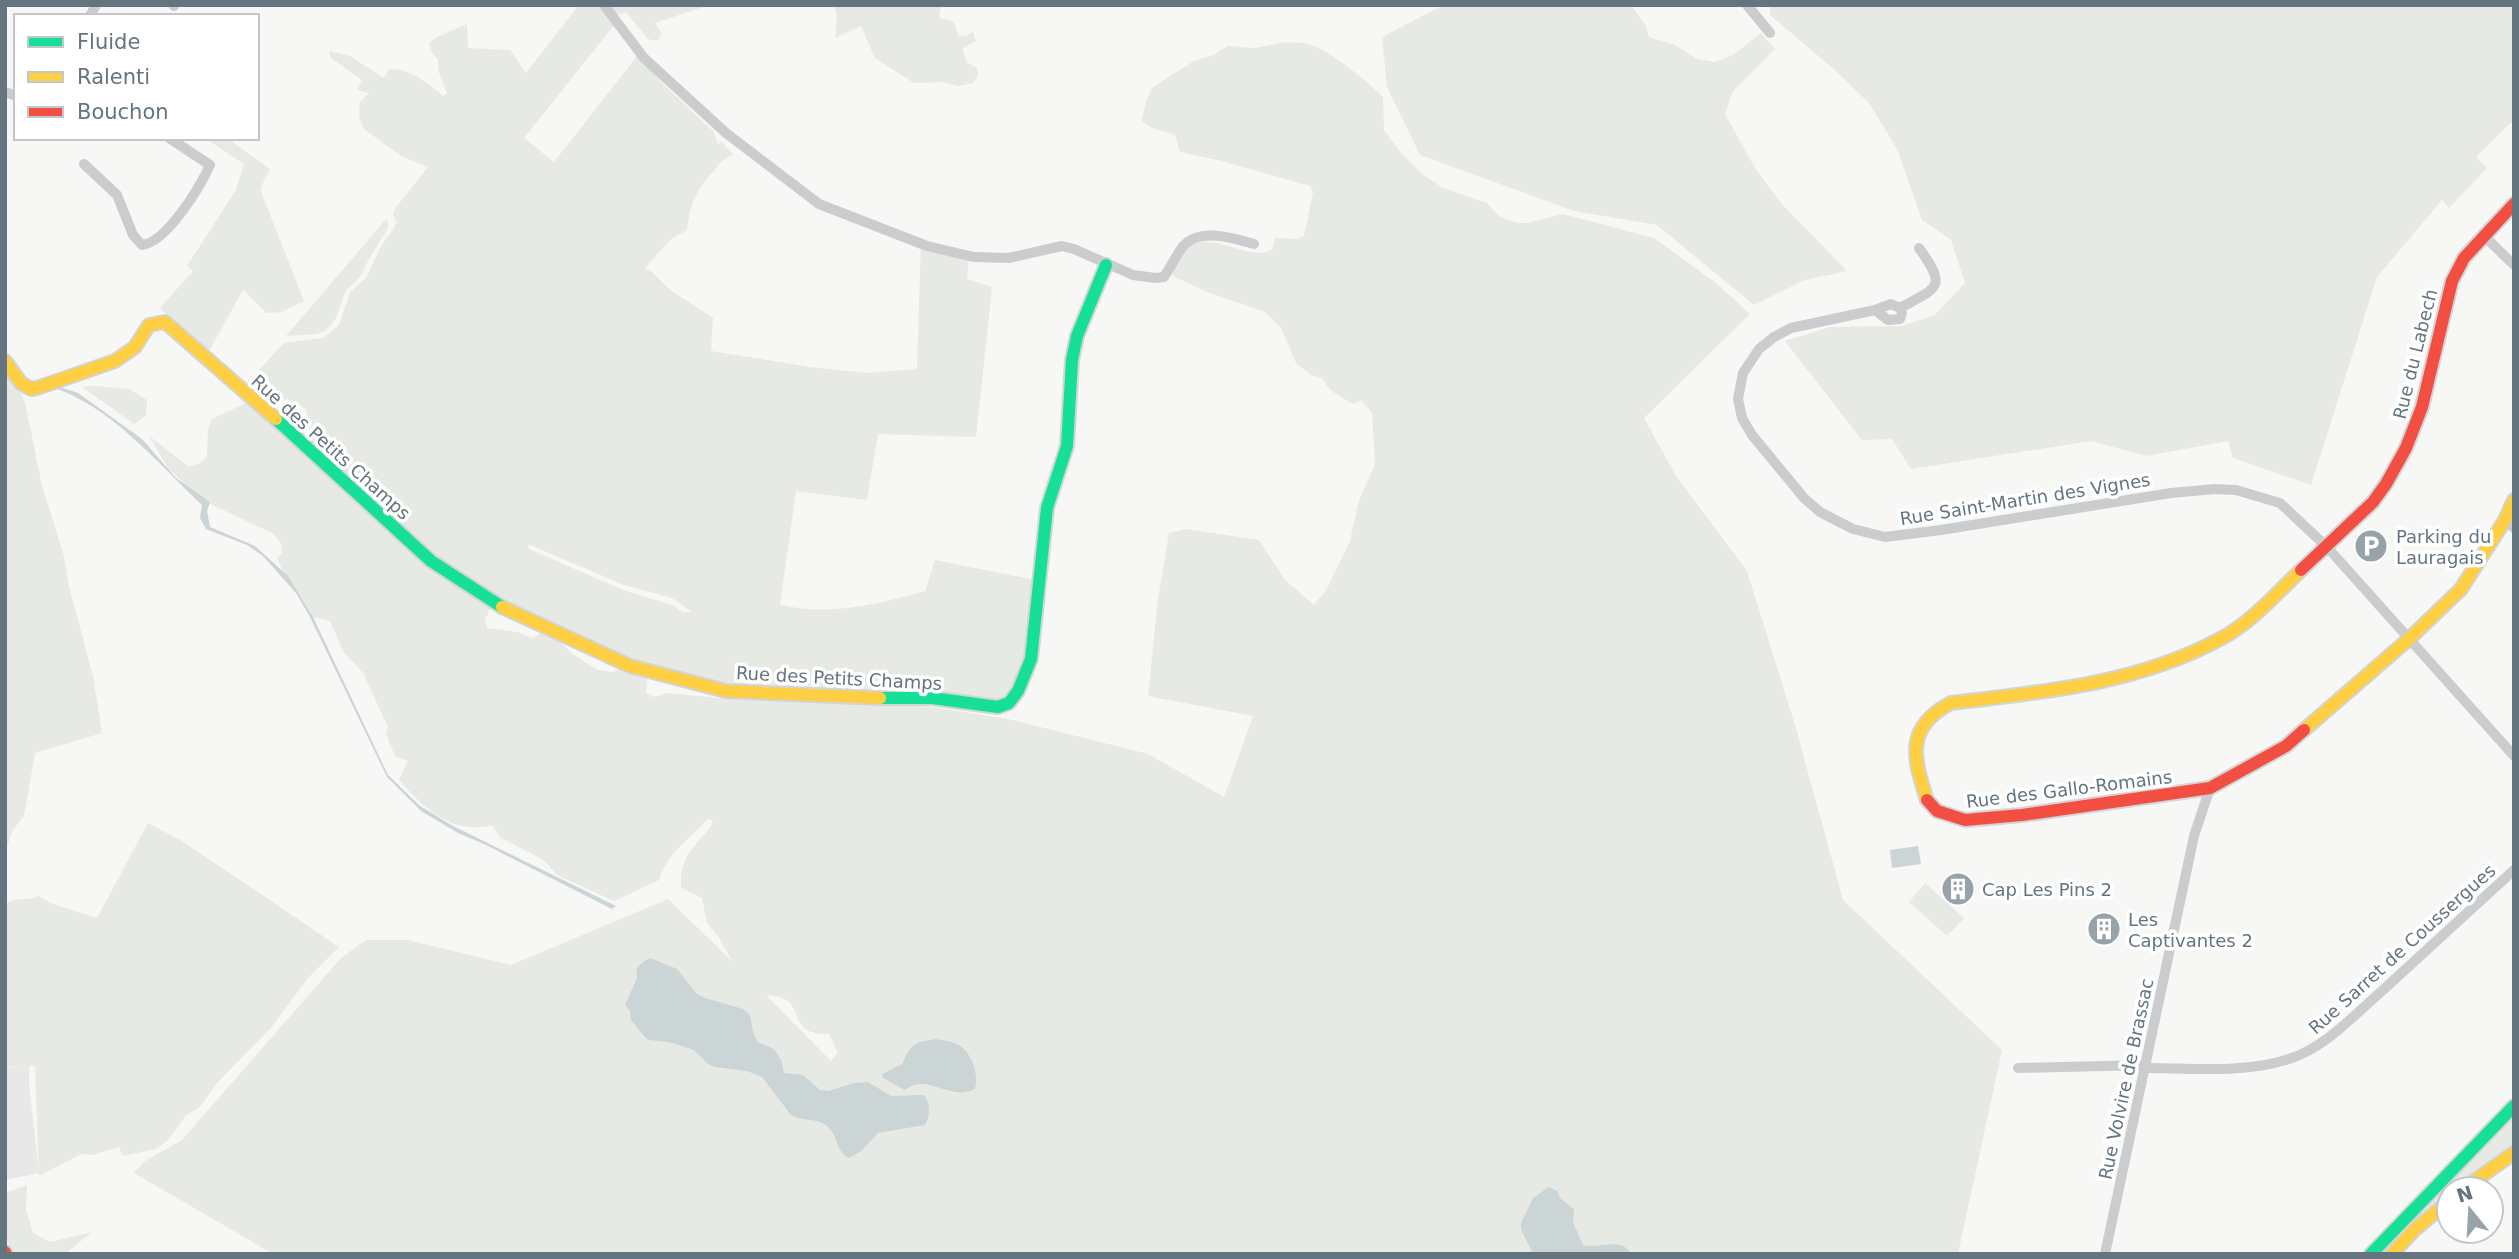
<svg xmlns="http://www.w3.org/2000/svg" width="2519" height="1259" viewBox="0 0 2519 1259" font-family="'DejaVu Sans',sans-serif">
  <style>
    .built { fill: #e7e8e7 }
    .green { fill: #e7e9e4; fill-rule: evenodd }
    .water { fill: #cbd5d6 }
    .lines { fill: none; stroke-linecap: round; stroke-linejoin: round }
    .fast-casing { stroke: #d3d4d5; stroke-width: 16 }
    .slow-casing { stroke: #d3d4d5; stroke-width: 16 }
    .jam-casing { stroke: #d3d4d5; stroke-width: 16 }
    .street { stroke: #cbcccd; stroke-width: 10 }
    .fast { stroke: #16e098; stroke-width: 12 }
    .slow { stroke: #ffcf43; stroke-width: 12 }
    .jam { stroke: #f24e42; stroke-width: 12 }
    .labels { text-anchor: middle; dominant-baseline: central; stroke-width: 7; stroke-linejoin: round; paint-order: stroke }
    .street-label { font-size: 18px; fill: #64757f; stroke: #fff }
    .poi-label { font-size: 18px; fill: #64757f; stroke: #fff; text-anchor: start }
  </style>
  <rect width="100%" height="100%" fill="#f7f7f6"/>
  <polygon class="built" points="29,1066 29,1084 39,1173 5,1180 5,1068"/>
  <g class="green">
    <path d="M579,5H599L615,24L524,138L554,162L638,55L662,83L714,132L718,144L722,142L733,155C722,159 719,165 712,173C695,191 690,206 687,230L671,239L645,268L653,273L670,290L713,318L711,351L810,367L867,373L917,369L921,240L969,258L967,279L992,287L976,437L878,434L867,500L796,491L780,605C832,616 875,605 925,591L935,560L1036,580L1026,664L1007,700L997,702L730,688L625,660L514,610L430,553L340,467L312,447L306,409L287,399L267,402L244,386L284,343L323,338L339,325L350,292L366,278L381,246L394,228L396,222L393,213L397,206L428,167L401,156L364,129L359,117L360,102L369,93L357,90L362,80L331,58L329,51L350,56L384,78L389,69C410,68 428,83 443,96L447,93L438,70V60L432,53L429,43C436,36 456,29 467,24L468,48L510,50L526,73ZM528,544L624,585L672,598L692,612H683L672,605L623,590L529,549Z"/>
    <polygon points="610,5 709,5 655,23 662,34 657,41 648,39 626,12 616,15"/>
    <polygon points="834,5 941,5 939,18 953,21 959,36 966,36 973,32 976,41 962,49 967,62 977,68 978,75 973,83 959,86 941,82 914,83 875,58 861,26 835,38 837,16"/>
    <polygon points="1444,5 1631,5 1646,26 1649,37 1675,45 1697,59 1715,62 1733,55 1761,33 1775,49 1733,91 1725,114 1755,168 1780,202 1847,271 1805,280 1754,305 1657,225 1574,211 1420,155 1387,87 1382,37"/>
    <polygon points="1765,5 2514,5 2514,123 2509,124 2476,157 2487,168 2449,208 2442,200 2377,277 2311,485 2233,458 2228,441 2146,456 2091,441 1911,469 1892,439 1862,440 1785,341 1830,327 1902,326 1935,315 1965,283 1951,240 1922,220 1897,149 1869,103 1836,71 1770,15 1770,7"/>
    <path d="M1285,42C1292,43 1301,42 1308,44C1325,47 1370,83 1383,97L1384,130L1401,153L1422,174L1443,188L1487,203L1500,217L1517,223H1527L1563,214L1654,238L1716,283L1750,314L1644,418L1676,476L1747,571L1795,725L1843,900L2002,1050L1958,1254H273L134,1173L145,1161L182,1140L341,958L366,940H407L511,965L668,899L732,961L718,936L707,923L702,898L681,888C680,855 692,851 711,826L713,821L708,819C689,839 667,853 659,880L614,901L557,875L544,860L501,838L492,825C454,836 421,807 399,779L408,761L395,756L386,734L388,727L363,673L343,651L330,621L313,617C303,597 285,579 277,558L282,553L281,544L274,534L202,500L168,468L149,436L188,466L199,464L207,457L208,429L212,419L246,403L460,583L476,600L490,608L485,621L487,628L517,632L533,638L541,633L560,641L572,654L598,670L612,672L622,669L647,678L646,693L653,697L668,693L718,698L892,701L1008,719L1148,754L1224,797L1253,716L1148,696L1158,599L1169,533L1186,529L1259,540L1285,580L1314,605L1327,589L1350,541L1358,503L1375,464L1372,413L1361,400L1354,404C1340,397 1330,392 1322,378L1311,375L1296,363L1281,328L1265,312L1207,292L1173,276C1172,268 1177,263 1181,256C1206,220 1245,266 1273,249L1275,238L1297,239L1304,236L1313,192L1310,186L1222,161L1180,152L1176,137L1173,134L1152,128L1142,121L1146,101L1153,87L1194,61L1213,55L1228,46L1255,48ZM766,995C771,996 778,996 783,998C805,1009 788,1035 829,1034L838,1053L831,1061Z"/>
    <polygon points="205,138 227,138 270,169 260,189 304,301 281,312 267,313 243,290 209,351 160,308 193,271 187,266 236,190 244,164"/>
    <polygon points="387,218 388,228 370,257 360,277 346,290 336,318 331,325 325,331 316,334 286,336"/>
    <polygon points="5,367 19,387 26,407 42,486 64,556 69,587 93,676 102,733 35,753 24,816 13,830 5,852"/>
    <polygon points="96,386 130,389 147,400 146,415 134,424 82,387"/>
    <path d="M148,823L182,841L339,947L308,978L271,1028L216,1084L200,1107L186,1115L168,1140L156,1149L123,1156L119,1147L93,1155L81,1154L39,1176L35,1066L5,1067V904C16,897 27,901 38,896L53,904L97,918Z"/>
    <polygon points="1925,883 1964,918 1947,936 1909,902"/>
    <polygon points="2514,1117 2514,1148 2459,1189 2449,1189 2449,1197 2432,1210 2428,1205"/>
    <polygon points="27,1185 26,1209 33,1233 50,1242 92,1232 65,1254 13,1254 5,1235 5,1193"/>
  </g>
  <g class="water">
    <path d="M53,385L78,393L142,439L176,478L210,502L207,511L210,527L255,546L288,576L313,617L388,775L420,806L453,826L616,906L612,909L486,845L458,833L421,811L387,777L309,615L296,593L263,556L247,545L206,529L200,518L202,505C156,462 112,406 49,386Z"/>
    <polygon points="1918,846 1921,864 1892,868 1890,850"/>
    <path d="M650,958L677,969L697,994L705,998L743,1009L750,1015L753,1032L758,1042L774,1049L781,1060L784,1073L803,1075L820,1090L828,1091L854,1083L868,1082L891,1096L924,1095C931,1104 930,1115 925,1125L878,1133L860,1152L849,1158C836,1152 838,1136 828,1127C818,1117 803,1122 791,1115L762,1077L747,1071L715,1067L708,1064L694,1050L669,1042L649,1040L644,1036L631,1020L630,1011L625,1005L637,978C634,967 641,963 650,958Z"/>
    <path d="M936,1039C944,1041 952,1041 959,1045C972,1053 979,1075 975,1089C950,1102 927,1072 905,1090L883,1078L882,1074L902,1064C912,1044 912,1043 936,1039Z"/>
    <path d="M1549,1187L1557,1191L1561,1199L1574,1209L1573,1222L1583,1245C1601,1249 1620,1236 1632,1254H1533L1521,1229V1223L1533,1198Z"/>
  </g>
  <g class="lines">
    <defs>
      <g id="fast">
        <polyline points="276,419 431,561 502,607"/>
        <polyline points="880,698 932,698 998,707 1009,703 1018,691 1031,659 1047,508 1067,446 1072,360 1077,336 1106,265"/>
        <polyline points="2371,1254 2514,1106"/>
      </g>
      <g id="slow">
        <polyline points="5,361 21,383 31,389 37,388 115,361 135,347 149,325 165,322 276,419"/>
        <polyline points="502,607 630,666 726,691 880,698"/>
        <polyline points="2304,730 2410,638 2461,589 2505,520 2514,500"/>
        <path d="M1927,800C1913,757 1905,727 1951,703C2043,692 2137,684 2220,639C2251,623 2276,594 2301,570"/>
        <polyline points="2463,1189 2514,1153"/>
        <polyline points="2392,1254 2414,1230 2449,1201"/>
      </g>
      <g id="jam">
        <polyline points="2301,570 2373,502 2386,484 2406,448 2422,407 2452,281 2464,258 2514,204"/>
        <polyline points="1927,800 1937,811 1965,820 2022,815 2210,788 2286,746 2304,730"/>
        <polyline points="5,1252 6,1254"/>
      </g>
    </defs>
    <use href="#fast" class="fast-casing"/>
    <use href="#slow" class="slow-casing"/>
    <use href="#jam" class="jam-casing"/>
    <g class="street">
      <polyline points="173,5 174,6"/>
      <path d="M604,5L644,58L726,133L819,204L927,246L974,257L1009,258L1062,246L1074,249L1133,275L1155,278L1164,277C1170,268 1175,258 1181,249C1197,226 1233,238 1254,244"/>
      <polyline points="1747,5 1770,33"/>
      <polyline points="90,16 96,5"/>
      <polyline points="5,92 16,96"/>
      <path d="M84,164L117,195L133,235L142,245C167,242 200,187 210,165L169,138"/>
      <polyline points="2485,237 2514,265"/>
      <path d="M1900,308C1939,287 1947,287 1919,248"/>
      <polyline points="1875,310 1888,320 1900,319 1902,313 1900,308 1891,304 1875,310 1791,328 1774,337 1759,349 1743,373 1738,399 1742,418 1752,435 1804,498 1820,512 1853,529 1885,537 1941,530 2171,493 2215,489 2236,490 2280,503 2327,547 2514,756"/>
      <polyline points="2505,520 2514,528"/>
      <polyline points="2018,1068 2145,1065"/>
      <path d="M2145,1068C2191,1068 2244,1074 2289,1059C2326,1047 2354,1015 2383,990C2427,950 2470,910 2514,870"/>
      <polyline points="2105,1254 2194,836 2210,788"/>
    </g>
    <use href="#fast" class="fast"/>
    <use href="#slow" class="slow"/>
    <use href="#jam" class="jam"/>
  </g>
  <defs>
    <symbol id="parking-disc" viewBox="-11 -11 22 22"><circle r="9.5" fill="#97a2a9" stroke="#fff"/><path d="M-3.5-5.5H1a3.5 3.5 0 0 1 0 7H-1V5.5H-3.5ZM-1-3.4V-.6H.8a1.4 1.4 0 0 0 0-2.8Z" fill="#fff"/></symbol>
    <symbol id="building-disc" viewBox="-11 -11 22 22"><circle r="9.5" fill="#97a2a9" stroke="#fff"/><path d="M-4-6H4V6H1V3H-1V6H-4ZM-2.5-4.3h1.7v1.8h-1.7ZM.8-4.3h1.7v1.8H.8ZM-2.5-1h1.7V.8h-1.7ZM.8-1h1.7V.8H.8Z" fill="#fff"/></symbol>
  </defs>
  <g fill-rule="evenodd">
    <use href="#parking-disc" x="2352" y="527" width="38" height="38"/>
    <use href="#building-disc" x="1939" y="870" width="38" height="38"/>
    <use href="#building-disc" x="2085" y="910" width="38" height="38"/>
  </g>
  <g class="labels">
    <g class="street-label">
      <text transform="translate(2415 354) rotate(-76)">Rue du Labech</text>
      <text transform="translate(331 447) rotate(42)">Rue des Petits Champs</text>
      <text transform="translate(2025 499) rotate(-9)">Rue Saint-Martin des Vignes</text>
      <text transform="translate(839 678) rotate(3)">Rue des Petits Champs</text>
      <text transform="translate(2069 789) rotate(-7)">Rue des Gallo-Romains</text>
      <text transform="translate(2402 949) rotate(-42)">Rue Sarret de Coussergues</text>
      <text transform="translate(2126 1079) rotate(-78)">Rue Volvire de Brassac</text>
    </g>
    <g class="poi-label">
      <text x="2396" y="536">Parking du<tspan x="2396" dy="21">Lauragais</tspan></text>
      <text x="1982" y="889">Cap Les Pins 2</text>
      <text x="2128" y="919">Les<tspan x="2128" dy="21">Captivantes 2</tspan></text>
    </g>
  </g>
  <rect width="2519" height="1259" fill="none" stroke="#64757f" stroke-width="14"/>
  <rect x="14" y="14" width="245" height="126" fill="#ffffff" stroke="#c1c8cc" stroke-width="2"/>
  <rect x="28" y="37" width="35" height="10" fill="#16e098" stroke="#c1c8cc" stroke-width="2"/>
  <text x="77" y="49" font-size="21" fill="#64757f">Fluide</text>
  <rect x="28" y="72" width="35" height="10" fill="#ffcf43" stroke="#c1c8cc" stroke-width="2"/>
  <text x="77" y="84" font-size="21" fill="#64757f">Ralenti</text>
  <rect x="28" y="107" width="35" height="10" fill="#f24e42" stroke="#c1c8cc" stroke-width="2"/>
  <text x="77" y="119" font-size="21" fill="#64757f">Bouchon</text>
  <g transform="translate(2470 1210) rotate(342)"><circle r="33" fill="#ffffff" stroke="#c1c8cc" stroke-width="2"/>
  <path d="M0-5L12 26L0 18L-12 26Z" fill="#97a2a9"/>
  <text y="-10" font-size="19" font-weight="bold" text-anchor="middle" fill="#64757f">N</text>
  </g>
</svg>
